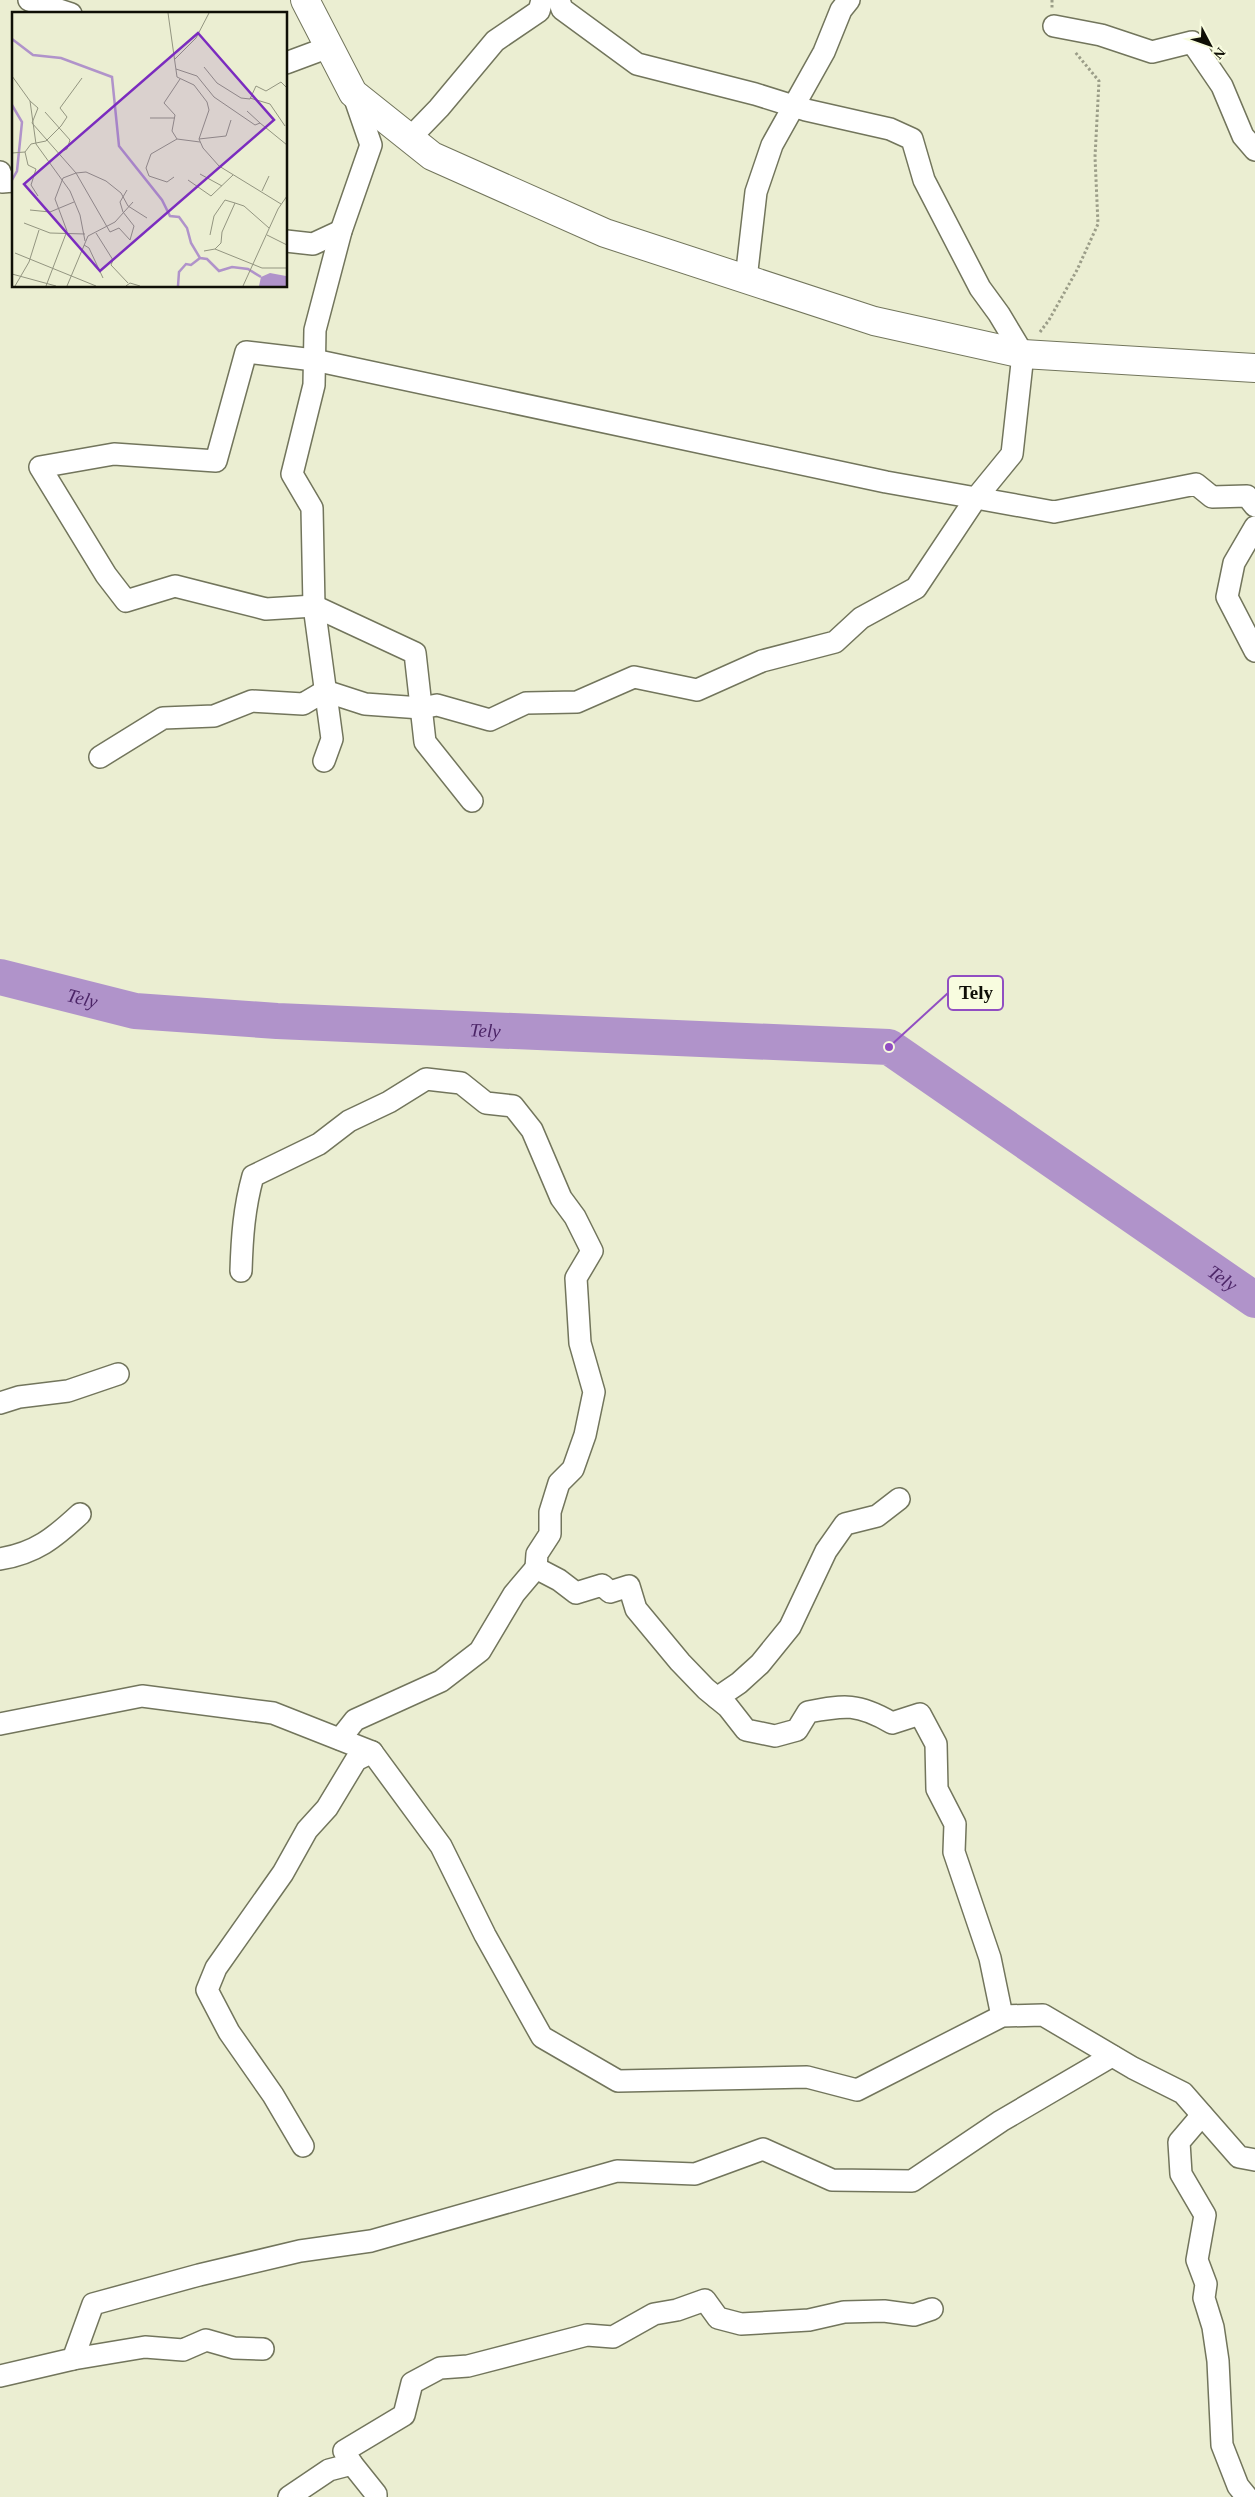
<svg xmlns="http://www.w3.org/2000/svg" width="1255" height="2497" viewBox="0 0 1255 2497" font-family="Georgia,serif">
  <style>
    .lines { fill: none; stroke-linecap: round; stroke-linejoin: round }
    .river { stroke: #b093ca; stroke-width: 36 }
    .street-casing { stroke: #72755c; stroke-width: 24 }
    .secondary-casing { stroke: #72755c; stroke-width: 30 }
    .path { stroke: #9b9d88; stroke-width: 3; stroke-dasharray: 2.5 2.5; stroke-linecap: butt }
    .street { stroke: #fff; stroke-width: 21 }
    .secondary { stroke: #fff; stroke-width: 28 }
    .labels { text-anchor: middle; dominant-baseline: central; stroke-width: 4.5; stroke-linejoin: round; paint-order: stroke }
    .water-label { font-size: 19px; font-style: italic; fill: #4c2567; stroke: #f8fcdf }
    .inset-river { fill: none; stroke: #b093ca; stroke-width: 2.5 }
    .inset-road { fill: none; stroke: #939580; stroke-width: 1 }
    .view { fill: #7b2cbf; fill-opacity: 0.15; stroke: #7b2cbf; stroke-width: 2.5 }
    .inset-edge { fill: none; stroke: #0f0f06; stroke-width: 2.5 }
    .leader { fill: none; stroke: #914ec2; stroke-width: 2 }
    .callout-dot { fill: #914ec2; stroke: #f8fcdf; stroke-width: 2 }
    .callout { fill: #f8fcdf; stroke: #914ec2; stroke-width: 2 }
    .callout-label { font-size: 19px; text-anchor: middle; font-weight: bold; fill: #0f0f06 }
  </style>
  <rect width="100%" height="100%" fill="#ebeed2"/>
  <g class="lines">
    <path class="river" id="s1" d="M0,977L135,1011L277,1021L889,1047L1255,1300"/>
    <defs>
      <g id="street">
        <polyline points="29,0 71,14"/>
        <polyline points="1054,26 1101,35 1152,52 1192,42 1222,86 1243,136 1255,150"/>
        <polyline points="286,63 329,47"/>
        <polyline points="410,138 439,108 495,41 539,11 542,0"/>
        <polyline points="0,172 2,182 14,181"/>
        <polyline points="286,241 313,244 341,231"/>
        <polyline points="746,279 756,192 772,145 824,52 841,10 849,0"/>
        <polyline points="1255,527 1234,563 1227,597 1255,651"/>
        <polyline points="100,757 163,718 214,716 252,701 303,704 325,691 365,704 421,708 437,705 490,720 526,703 577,702 634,677 697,690 762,661 835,642 861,618 916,588 976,498 1054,512 1196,484 1212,497 1247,496 1255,506"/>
        <polyline points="324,761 332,739 314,606 312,508 292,474 314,385 315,330 341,231 371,145 353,93"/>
        <polyline points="472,801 425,742 415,653 314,606 266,609 175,586 126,601 106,575 40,467 114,454 216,461 246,352 314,360 886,482 976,498 1012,454 1023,354 999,314 980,288 924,180 912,139 890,129 806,110 755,94 637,64 562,9 559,0"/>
        <path d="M241,1271C242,1238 244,1208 253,1176L319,1144L349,1121L389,1102L426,1079L461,1083L486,1103L513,1106L532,1130L561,1198L575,1217L592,1251L576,1278L580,1343L594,1392L585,1435L573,1469L559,1483L550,1512V1534L537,1554L536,1568"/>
        <polyline points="0,1403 19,1397 68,1391 118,1374"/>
        <path d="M0,1559C36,1553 54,1538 80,1514"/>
        <polyline points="717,1698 739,1683 760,1664 790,1627 826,1551 845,1524 877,1516 899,1499"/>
        <polyline points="0,1724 142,1696 273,1713 372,1752 441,1846 485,1935 542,2037 618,2081 807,2077 857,2090 1002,2016 1043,2015 1133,2068 1183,2093 1239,2157 1255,2160"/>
        <path d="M340,1739L355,1720L441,1681L480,1651L514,1594L536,1568L559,1580L576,1593L602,1585L610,1592L629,1586L636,1609L680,1662L706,1689L728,1707L746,1730L775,1736L797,1730L808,1712C845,1705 858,1703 892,1723L920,1714L936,1744L937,1789L955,1824L954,1852L990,1958L1002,2016"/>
        <polyline points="1202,2115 1179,2142 1181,2174 1205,2215 1197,2260 1206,2284 1204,2298 1213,2327 1218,2361 1222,2445 1238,2486 1247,2497"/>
        <polyline points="303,2146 273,2095 229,2032 207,1990 216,1968 283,1873 307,1830 327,1808 356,1760 372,1752"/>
        <polyline points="73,2359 145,2347 183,2350 206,2340 234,2348 263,2349"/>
        <polyline points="0,2376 73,2359 93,2304 199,2275 300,2251 371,2241 617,2171 695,2174 763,2149 832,2180 912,2181 1001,2121 1112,2056"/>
        <polyline points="289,2497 329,2470 352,2464"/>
        <polyline points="376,2497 376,2494 352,2464 344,2451 404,2415 412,2383 440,2368 468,2366 587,2335 613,2337 654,2314 677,2310 705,2300 718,2318 741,2324 809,2320 844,2312 884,2311 914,2315 932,2309"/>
      </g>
      <polyline id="secondary" points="305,0 353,93 432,156 605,233 874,321 1023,354 1255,368"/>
    </defs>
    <use href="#street" class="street-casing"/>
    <use href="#secondary" class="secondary-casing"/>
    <g class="path">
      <polyline points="1052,0 1052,8"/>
      <polyline points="1040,332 1049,320 1077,270 1098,224 1095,157 1099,81 1075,52"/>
    </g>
    <use href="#street" class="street"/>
    <use href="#secondary" class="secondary"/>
  </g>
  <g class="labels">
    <g class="water-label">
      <text stroke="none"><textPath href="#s1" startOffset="85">Tely</textPath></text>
      <text stroke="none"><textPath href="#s1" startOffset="490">Tely</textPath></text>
      <text stroke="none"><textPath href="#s1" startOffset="1300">Tely</textPath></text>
    </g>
  </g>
  <g transform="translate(12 12)">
    <rect width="275" height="275" fill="#ebeed2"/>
    <path d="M258,261L274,264L275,274H247L249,265Z" fill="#b093ca"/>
    <path class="inset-river" d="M0,27L21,43L49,46L100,65L107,134L150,188L158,204L167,205L175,216L179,231L188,246L195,247L207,259L220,255L236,257L249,265M0,93L10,110L5,159L0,168M166,274L167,260L174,252L179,253L188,246"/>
    <path class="inset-road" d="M156,1L165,65L182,73L195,90L197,98L187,127L191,136L207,154L269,192M162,48L184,26L197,1M192,55L205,71L229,86L238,87L244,74L254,79L269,70L275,76M164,57L185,64L202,85L243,113L248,111L275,133M0,64L18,89L24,132L58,179L68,203L73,229M168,67L152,91L163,103L160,119L165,127L188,130M238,86L258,92L273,114M18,89L26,96L20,111L64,161L74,160L94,169L109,181L116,194L135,206M235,99L248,111M33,100L58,128L55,137L48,140M138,106H163M187,127L214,124L219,108M13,140L16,153L24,157L19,173L26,184M0,141L13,140L19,132L34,129L49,114L55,105L48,96L70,66M188,162L210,174M162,165L155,170L137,164L134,156L139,142L165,127M176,168L199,184L221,163M250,179L257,164M18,198L38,200L62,190M12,211L38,221L73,222M84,221L101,248L99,253L116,271M198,223L202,204L213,188L223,191M255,223L275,233M72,233L77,236L91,266M203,237L209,231L210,220L223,191L232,194L257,216M192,239L203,237L250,256H275M3,241L84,274M0,262L44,274M3,274L17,250L27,218M34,274L55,219L43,187L51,166L64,161L98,220L107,216L118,228L122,214L111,200L108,190L115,178M55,274L76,224L103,210L121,190M114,274L118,271L128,274M231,274L266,197L275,184"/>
    <path class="view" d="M186,21L262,108L88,259L12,172Z"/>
    <rect width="275" height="275" class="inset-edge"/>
  </g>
  <path class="leader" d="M889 1047L948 993"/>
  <circle class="callout-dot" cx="889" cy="1047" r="5"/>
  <rect class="callout" x="948" y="976" width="55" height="34" rx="5"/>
  <g class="callout-label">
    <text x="976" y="999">Tely</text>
  </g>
  <g transform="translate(1210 45) rotate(131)" stroke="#f8fcdf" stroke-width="4" paint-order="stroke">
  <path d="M0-4L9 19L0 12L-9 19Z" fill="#0f0f06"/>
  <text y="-8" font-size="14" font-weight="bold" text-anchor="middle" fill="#0f0f06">N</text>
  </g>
</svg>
